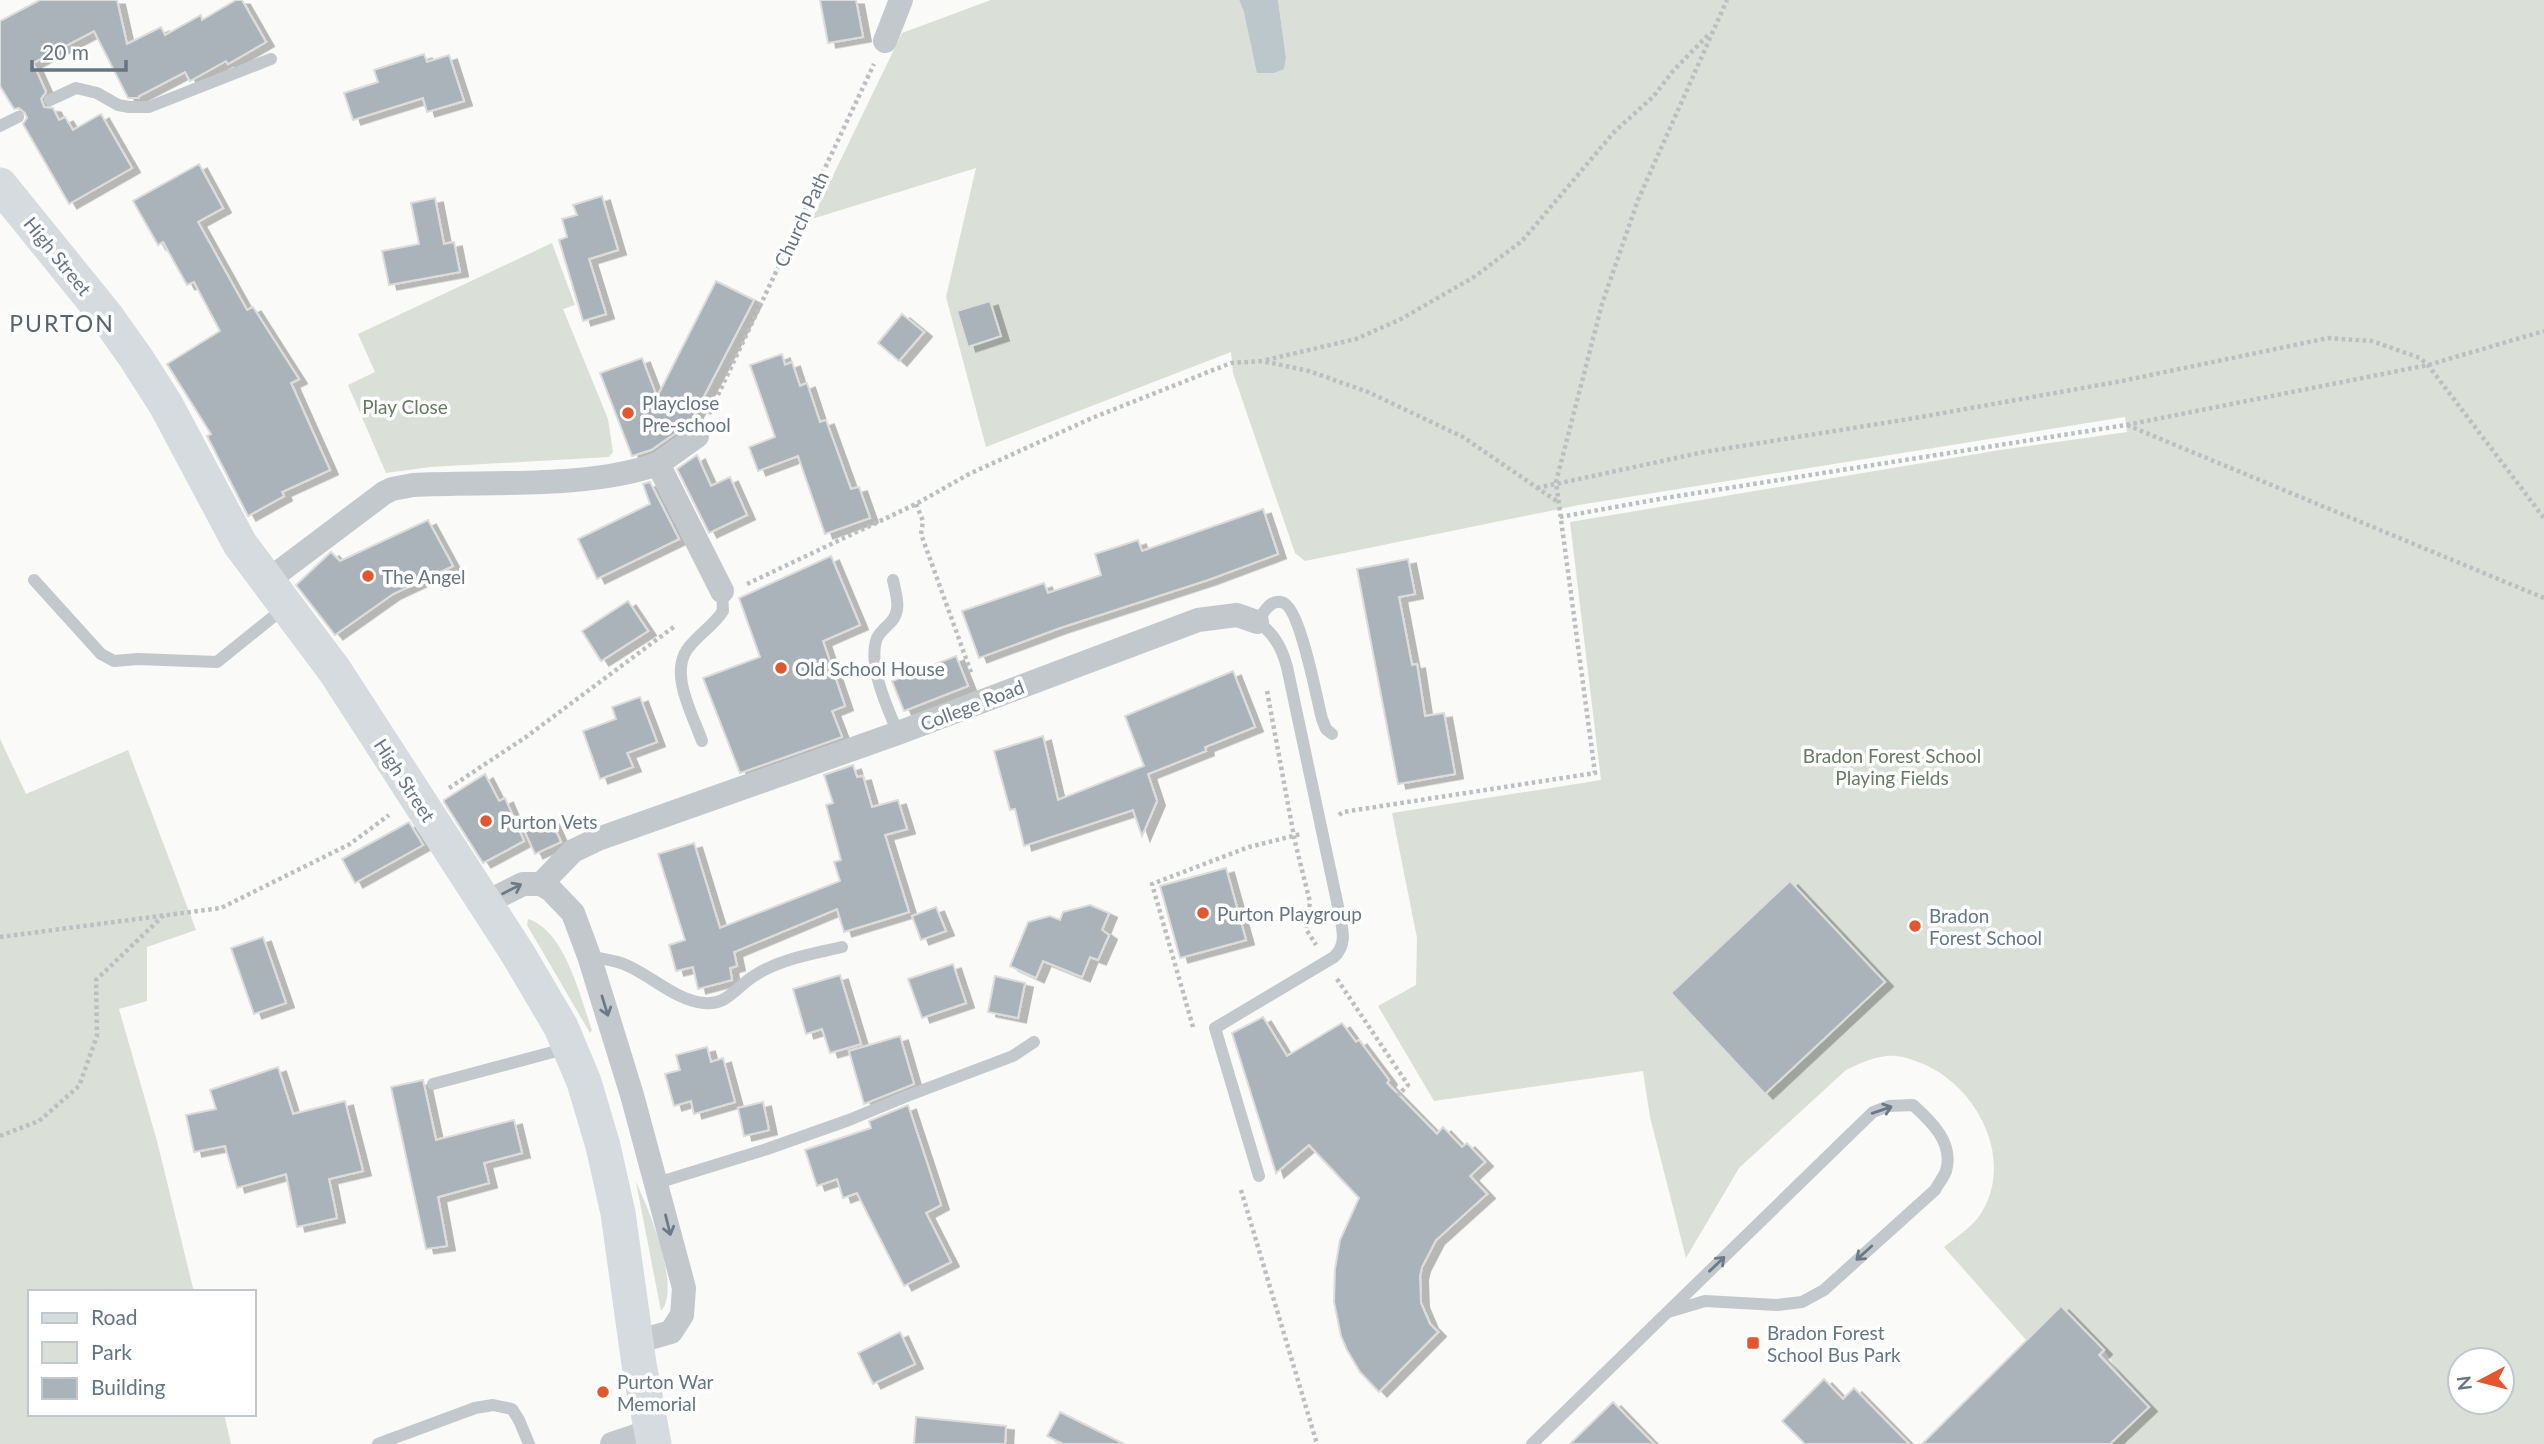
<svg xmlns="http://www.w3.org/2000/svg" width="2544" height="1444" viewBox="0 0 2544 1444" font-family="Lato,sans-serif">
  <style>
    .green { fill: #dadfd7; fill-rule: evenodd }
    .water { fill: #bbc7cb }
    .building { fill: #aab3b9; stroke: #dcdcda; stroke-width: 2; filter: url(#shadow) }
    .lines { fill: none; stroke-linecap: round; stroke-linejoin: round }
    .path { stroke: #bbbfc2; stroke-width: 4.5; stroke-dasharray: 3.5 3.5; stroke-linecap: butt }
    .lane { stroke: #c3c8cc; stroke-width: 12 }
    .street { stroke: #c3c8cc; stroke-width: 24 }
    .secondary { stroke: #d6dbdf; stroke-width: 35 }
    .oneway { stroke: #6a7a87 }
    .poi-dot { fill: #e4572e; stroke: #fff; stroke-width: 2.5 }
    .labels { text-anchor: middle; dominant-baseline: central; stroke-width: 7; stroke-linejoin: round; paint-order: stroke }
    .street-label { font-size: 19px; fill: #657683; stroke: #fff }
    .poi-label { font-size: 19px; fill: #657683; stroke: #fff; text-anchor: start }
    .park-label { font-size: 19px; fill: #687a64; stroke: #fff }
    .quarter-label { font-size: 23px; letter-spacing: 2px; fill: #57646e; stroke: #fff }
  </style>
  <defs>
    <filter id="shadow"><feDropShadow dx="8" dy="4.5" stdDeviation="0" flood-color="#0004"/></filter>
  </defs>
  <rect width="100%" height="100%" fill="#fafaf8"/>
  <g class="green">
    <path d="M991,0H1239L1244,12L1284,69L1286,58L1278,0H2544V1444H2110L2149,1407L2125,1382L2104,1350L2061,1306L2027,1341L1944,1247C1955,1238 1972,1227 1980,1215C2017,1159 1975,1082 1918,1062C1908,1058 1897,1055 1886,1056C1871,1058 1860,1063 1846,1070L1739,1168L1686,1258L1650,1117L1643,1071L1434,1101L1378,1006L1416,985L1417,938L1392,813L1601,780L1570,522L2000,450L2127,432L2125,417L1579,505L1305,561L1295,553L1233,373L1231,352L986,447L946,297L976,168L812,219L902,33ZM2460,1360H2502V1402H2460Z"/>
    <polygon points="552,243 575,305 563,309 608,419 613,452 609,457 430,467 386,473 348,385 375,372 358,334"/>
    <polygon points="0,739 26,794 128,750 196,930 147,947 147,1001 119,1009 157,1141 194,1292 30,1292 30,1414 224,1414 231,1444 0,1444"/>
    <path d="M528,919C565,930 580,997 592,1030L590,1033L527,925Z"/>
    <path d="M636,1182C648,1207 682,1289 661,1311Z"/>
  </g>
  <polygon class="water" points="1239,0 1278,0 1286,58 1284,69 1274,73 1257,73 1244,12"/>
  <g class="building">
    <polygon points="40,0 117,0 127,44 161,27 165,35 201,15 202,20 236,0 242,0 266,42 228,64 226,61 190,81 185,72 139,96 139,98 128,98 94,31 33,63 46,92 41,99 44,107 53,108 59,120 65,117 73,130 101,114 132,168 69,204 23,124 27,118 25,113 19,108 14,109 0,86 0,21"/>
    <polygon points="820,0 856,0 863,37 828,43"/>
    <polygon points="424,54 427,62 449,55 464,101 427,112 423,98 353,120 344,93 378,82 374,70"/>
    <polygon points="199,164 223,208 198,222 247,310 253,307 299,379 291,383 330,470 282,492 284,496 248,516 207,436 211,434 167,364 220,331 194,282 187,285 163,242 158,245 133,201"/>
    <polygon points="602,196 618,250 589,259 606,314 583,321 559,240 567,237 562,219 577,215 573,205"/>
    <polygon points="435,198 444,244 454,242 460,272 389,285 382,251 419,244 411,203"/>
    <polygon points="716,281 754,300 690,423 651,450 632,456 600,373 642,358 657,397"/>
    <polygon points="990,301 1001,336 968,347 957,311"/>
    <polygon points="902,314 924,332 899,361 878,343"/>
    <polygon points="782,354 785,365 792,362 800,386 807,383 820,422 826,420 851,489 859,487 870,518 825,534 798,456 758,471 749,447 775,437 750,365"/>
    <polygon points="697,455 711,486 730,477 747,515 709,533 677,469"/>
    <polygon points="650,482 679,539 597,579 578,539 650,504 643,484"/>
    <polygon points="1263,509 1278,554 1208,580 1060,628 979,658 962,611 1044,583 1048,593 1101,575 1095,554 1138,540 1142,551"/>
    <polygon points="428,520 453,566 393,594 335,635 296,585 331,552 340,561"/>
    <polygon points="831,556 860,625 823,641 845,706 832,711 842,737 740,773 703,678 760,657 739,598"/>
    <polygon points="1408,559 1415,594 1399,597 1412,665 1417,664 1425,716 1444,713 1455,774 1398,784 1357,569"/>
    <polygon points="628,601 648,631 601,661 582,631"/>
    <polygon points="956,656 968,686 904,711 892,681"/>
    <polygon points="1233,671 1255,727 1205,747 1206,751 1148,774 1157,801 1142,836 1133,810 1024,846 1015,809 1010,810 994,751 1043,736 1058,800 1144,766 1125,716"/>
    <polygon points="640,697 657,742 627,753 633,767 600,779 583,731 616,719 612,707"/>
    <polygon points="853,765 857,777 863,776 872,807 898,800 907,829 885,835 909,912 844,932 837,909 734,952 737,966 730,968 732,980 698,989 693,967 676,971 669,945 685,940 658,854 694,843 720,928 840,881 834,862 841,860 826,805 833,803 824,775"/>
    <polygon points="485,774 499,801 505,798 524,841 483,863 444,802 444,800"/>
    <polygon points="551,820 561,842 535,854 525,832"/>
    <polygon points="409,822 423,845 355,883 342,859"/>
    <polygon points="1226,868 1246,940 1180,958 1160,886"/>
    <polygon points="1790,881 1885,982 1765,1094 1671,993"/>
    <polygon points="1090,905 1109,913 1102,930 1109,935 1098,960 1090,957 1082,977 1043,961 1036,978 1010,966 1028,922 1050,916 1060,920 1063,912"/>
    <polygon points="936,907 946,931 921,940 912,916"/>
    <polygon points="263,937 286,1003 254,1014 231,948"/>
    <polygon points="953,964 966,1003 922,1018 908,979"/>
    <polygon points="840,975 861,1044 830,1053 822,1029 806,1034 793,989"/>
    <polygon points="995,976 1025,983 1018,1018 988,1012"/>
    <polygon points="1263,1017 1287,1056 1342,1023 1356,1042 1359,1040 1389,1080 1387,1083 1437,1134 1443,1127 1462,1147 1467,1143 1485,1162 1470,1176 1487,1194 1436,1240 1422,1267 1420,1276 1421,1303 1430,1324 1438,1332 1379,1392 1360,1372 1347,1350 1341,1336 1334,1302 1335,1269 1340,1240 1359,1198 1309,1145 1276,1173 1232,1033"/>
    <polygon points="900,1036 914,1084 864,1104 849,1051"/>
    <polygon points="707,1047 711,1062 723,1058 735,1102 694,1114 691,1101 674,1106 665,1074 680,1070 676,1055"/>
    <polygon points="278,1067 293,1114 345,1101 363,1171 329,1179 337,1218 297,1227 286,1174 237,1188 225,1146 194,1152 186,1115 216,1109 210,1090"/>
    <polygon points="423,1080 436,1140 514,1120 522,1153 484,1163 489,1183 438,1197 447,1246 426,1249 391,1087"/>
    <polygon points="763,1102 769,1130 744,1136 738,1108"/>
    <polygon points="908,1105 941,1205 926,1213 951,1262 904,1286 857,1193 843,1198 837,1179 817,1186 805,1150 871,1128 869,1121"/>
    <polygon points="2061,1306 2104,1350 2099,1355 2149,1407 2110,1444 1922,1444"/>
    <polygon points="900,1332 915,1364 873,1384 858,1353"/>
    <polygon points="1824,1379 1843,1399 1854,1388 1909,1444 1805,1444 1782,1421"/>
    <polygon points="1613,1402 1654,1444 1570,1444"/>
    <polygon points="1060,1412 1124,1444 1063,1444 1047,1436"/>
    <polygon points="916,1417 1006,1426 1005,1444 914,1444"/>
  </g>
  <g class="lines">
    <g class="path">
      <polyline points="1266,360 1356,339 1401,319 1474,277 1522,241 1615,131 1653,97 1673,71 1709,34"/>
      <polyline points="709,414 874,64"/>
      <polyline points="2127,425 2544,598"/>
      <polyline points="1537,488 1704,452 1915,418 2122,381 2328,338 2372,341 2420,358 2428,365 2544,518"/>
      <polyline points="916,504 923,521 921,534 972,675"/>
      <polyline points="1560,517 1665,498 2126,425 2428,365 2544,331"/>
      <polyline points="747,584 916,504 969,474 1092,418 1231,363 1262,361 1309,371 1368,392 1463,437 1558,502"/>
      <polyline points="1267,691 1295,842 1310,902 1306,929 1316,945"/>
      <polyline points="449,788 526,737 675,626"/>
      <polyline points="1339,815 1343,812 1595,773 1556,482 1602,304 1638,200 1727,0"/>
      <polyline points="0,937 221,908 350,844 389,815"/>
      <polyline points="1337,979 1408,1085 1398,1095"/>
      <polyline points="1193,1027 1152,884 1249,847 1301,834"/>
      <polyline points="0,1136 39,1121 79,1086 97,1036 96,980 165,914"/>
      <polyline points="1241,1190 1317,1444"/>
    </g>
    <g class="lane">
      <polyline points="50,100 76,88 97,93 118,105 129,107 149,107 271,59"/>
      <polyline points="0,126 18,117"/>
      <polyline points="34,580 101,654 114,661 138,659 217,662 284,608"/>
      <path d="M893,580C896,595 902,610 891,622C886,627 880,632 877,638C867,665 888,709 898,733"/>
      <path d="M702,741C693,715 668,672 689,647C699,634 714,625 723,611L722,591"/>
      <path d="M589,956C601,959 616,960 626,965C652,976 675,1000 704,1003C727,1006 737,986 754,976C779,959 813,954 842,947"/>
      <polyline points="433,1084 568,1048"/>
      <path d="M1259,1176L1215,1028L1334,957C1348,944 1342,928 1339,911L1287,667C1282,648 1274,632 1257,622C1263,614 1269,600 1281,602C1300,604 1317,701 1322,719L1326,729L1332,734"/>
      <polyline points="657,1183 767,1149 849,1120 907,1096 1013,1056 1034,1042"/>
      <polyline points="378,1444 475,1408 493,1405 512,1409 519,1420 529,1444"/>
      <path d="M1532,1444L1873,1112L1889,1106L1913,1105C1932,1122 1954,1143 1946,1171C1944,1177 1938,1184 1935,1190L1824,1290L1802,1302L1777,1305L1705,1301L1668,1312"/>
    </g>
    <g class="street">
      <polyline points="885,41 901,0"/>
      <polyline points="697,436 658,464 722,591"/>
      <path d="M267,581L384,493L392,489L413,485C490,481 586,489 658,464"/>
      <polyline points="541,884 573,851 598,839 898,733 1198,620 1237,615 1257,622"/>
      <polyline points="485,903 523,884 541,884 551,890 573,913 589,956 632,1095 684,1288 682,1315 671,1332 636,1342"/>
      <polyline points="612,1444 651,1431"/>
    </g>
    <polyline class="secondary" points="0,185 107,317 136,358 166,405 240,544 335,671 518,954 561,1027 584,1082 603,1146 618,1213 639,1364 654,1444"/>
  </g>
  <defs><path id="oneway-shaft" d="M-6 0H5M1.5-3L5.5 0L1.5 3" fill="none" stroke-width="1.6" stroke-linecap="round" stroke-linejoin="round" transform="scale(1.75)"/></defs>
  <g class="oneway">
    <use href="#oneway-shaft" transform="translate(512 889) rotate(-27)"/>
    <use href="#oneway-shaft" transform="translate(605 1006) rotate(73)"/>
    <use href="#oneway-shaft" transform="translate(1882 1110) rotate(-19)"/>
    <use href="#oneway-shaft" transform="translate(668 1225) rotate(76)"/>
    <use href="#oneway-shaft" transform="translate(1864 1253) rotate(138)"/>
    <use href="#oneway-shaft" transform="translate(1717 1264) rotate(-44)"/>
  </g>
  <g class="poi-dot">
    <circle cx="628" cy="413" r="7"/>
    <circle cx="368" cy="576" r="7"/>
    <circle cx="781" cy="668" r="7"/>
    <circle cx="486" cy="821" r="7"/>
    <circle cx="1203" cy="913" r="7"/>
    <circle cx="1915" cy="926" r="7"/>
    <rect x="1746" y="1336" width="14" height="14" rx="3.5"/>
    <circle cx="603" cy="1392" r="7"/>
  </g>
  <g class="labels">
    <g class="street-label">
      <text transform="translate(801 219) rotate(-65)">Church Path</text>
      <text transform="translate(58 256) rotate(51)">High Street</text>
      <text transform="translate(972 705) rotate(-21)">College Road</text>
      <text transform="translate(405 780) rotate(57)">High Street</text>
    </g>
    <g class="poi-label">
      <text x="642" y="402">Playclose<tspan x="642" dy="22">Pre-school</tspan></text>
      <text x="382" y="576">The Angel</text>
      <text x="795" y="668">Old School House</text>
      <text x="500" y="821">Purton Vets</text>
      <text x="1217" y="913">Purton Playgroup</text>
      <text x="1929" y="915">Bradon<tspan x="1929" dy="22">Forest School</tspan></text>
      <text x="1767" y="1332">Bradon Forest<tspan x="1767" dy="22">School Bus Park</tspan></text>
      <text x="617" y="1381">Purton War<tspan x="617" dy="22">Memorial</tspan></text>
    </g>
    <g class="park-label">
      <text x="405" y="406">Play Close</text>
      <text x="1892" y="755">Bradon Forest School<tspan x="1892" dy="22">Playing Fields</tspan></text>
    </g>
    <g class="quarter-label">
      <text x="62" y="323">PURTON</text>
    </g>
  </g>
  <rect x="28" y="1290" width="228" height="126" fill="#ffffff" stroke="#c1c8cd" stroke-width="2"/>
  <rect x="42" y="1313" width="35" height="10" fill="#d6dbdf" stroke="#c1c8cd" stroke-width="2"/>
  <text x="91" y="1325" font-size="21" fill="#657683">Road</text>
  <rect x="42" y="1342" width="35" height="21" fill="#dadfd7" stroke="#c1c8cd" stroke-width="2"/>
  <text x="91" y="1360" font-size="21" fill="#657683">Park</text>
  <rect x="42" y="1378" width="35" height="21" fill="#aab3b9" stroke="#c1c8cd" stroke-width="2"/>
  <text x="91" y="1395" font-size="21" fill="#657683">Building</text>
  <g transform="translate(2481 1381) rotate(263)"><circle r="33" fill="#ffffff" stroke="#c1c8cd" stroke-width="2"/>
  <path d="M0-5L12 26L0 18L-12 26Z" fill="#e4572e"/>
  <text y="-10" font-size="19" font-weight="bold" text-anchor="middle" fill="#657683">N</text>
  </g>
  <path d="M32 60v10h94v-10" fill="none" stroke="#657683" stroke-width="3.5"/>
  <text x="42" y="60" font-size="21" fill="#657683" stroke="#ffffff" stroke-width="5" paint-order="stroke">20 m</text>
</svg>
